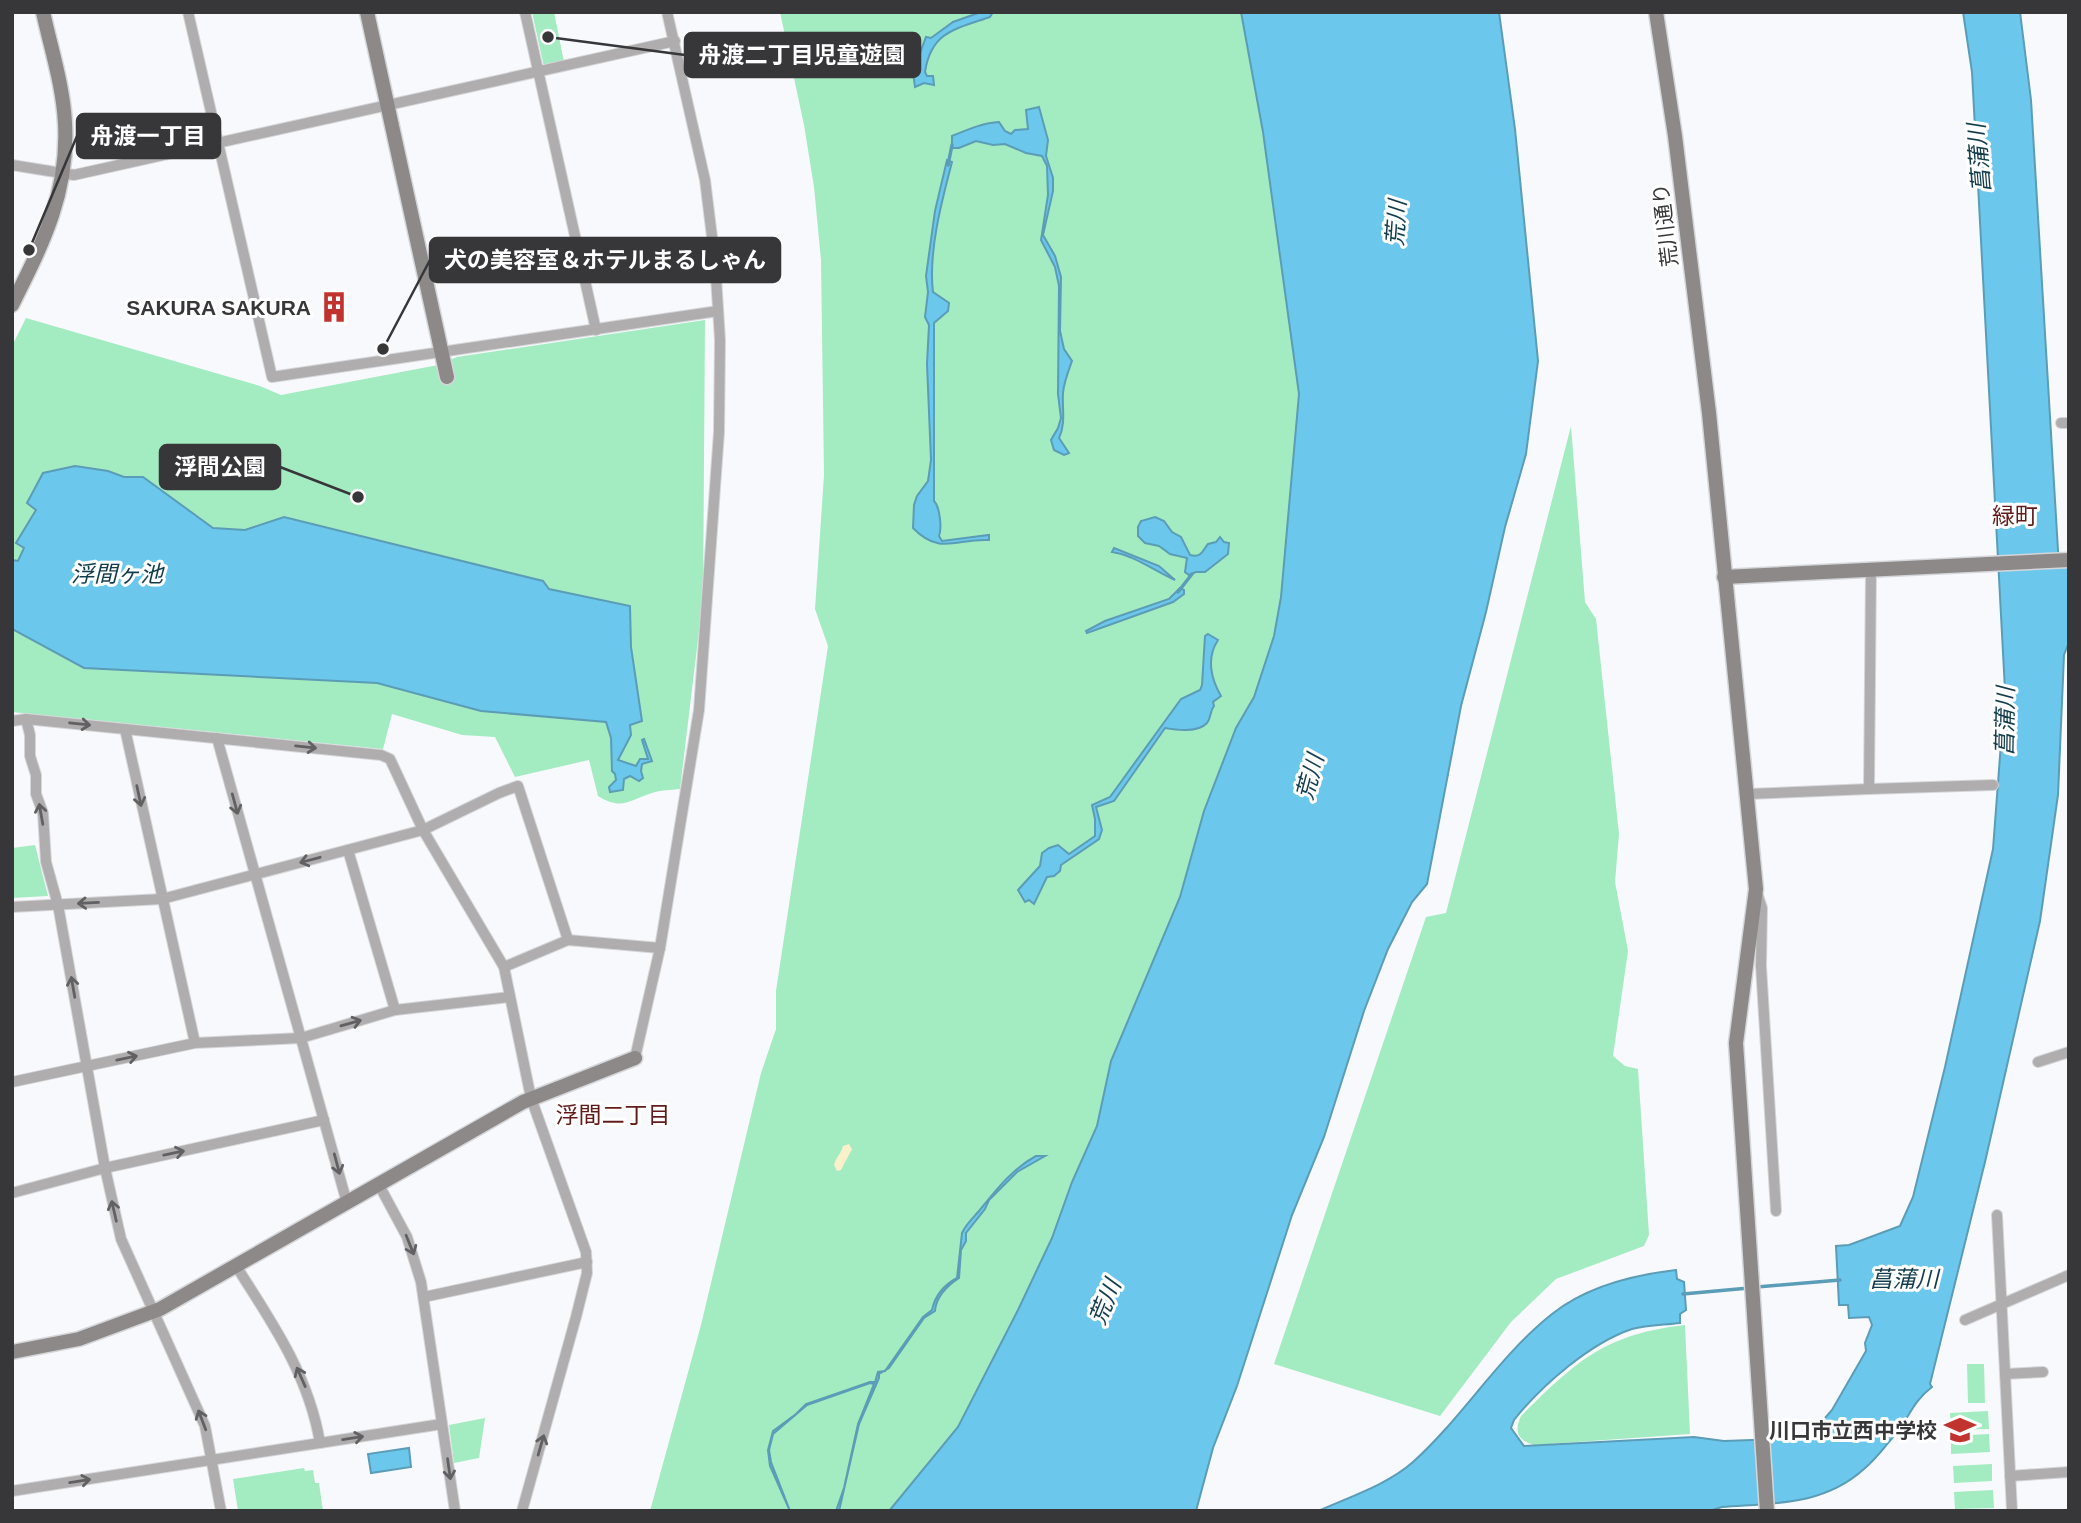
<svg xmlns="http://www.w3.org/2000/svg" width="2081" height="1523" viewBox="0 0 2081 1523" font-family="Arial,'Noto Sans JP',sans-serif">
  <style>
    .green { fill: #a3ebc1 }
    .sand { fill: #faf0ca }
    .water { fill: #6bc8ec; stroke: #5b9cb6; stroke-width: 2 }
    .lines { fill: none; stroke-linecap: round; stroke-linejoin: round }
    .stream { stroke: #5b9cb6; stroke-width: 3.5 }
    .street-casing { stroke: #d5d6da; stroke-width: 12 }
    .secondary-casing { stroke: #d5d6da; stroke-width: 17 }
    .street { stroke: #afadad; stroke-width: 10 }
    .secondary { stroke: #8c8988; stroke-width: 14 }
    .oneway { stroke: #616062 }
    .labels { text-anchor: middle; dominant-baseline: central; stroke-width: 6; stroke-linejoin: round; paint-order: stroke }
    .street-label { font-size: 21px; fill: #373739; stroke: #fff }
    .poi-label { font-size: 21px; font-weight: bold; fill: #373739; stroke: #fff; text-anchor: end }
    .water-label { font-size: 23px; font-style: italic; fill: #123c4b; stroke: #fff }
    .neighbourhood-label { font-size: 23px; fill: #611c19; stroke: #fff }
    .leader { fill: none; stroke: #373739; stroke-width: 2.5 }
    .callout-dot { fill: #373739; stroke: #fff; stroke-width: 2.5 }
    .callout { fill: #373739; stroke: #373739; stroke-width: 2.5 }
    .callout-label { font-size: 23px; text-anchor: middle; font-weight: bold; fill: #fff }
  </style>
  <rect width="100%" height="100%" fill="#f8f9fd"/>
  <g class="green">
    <polygon points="532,12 554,12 564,62 544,67"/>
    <polygon points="780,12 1241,12 1263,132 1299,394 1281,597 1274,636 1254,697 1236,728 1204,811 1180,897 1111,1061 1097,1126 1072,1182 1052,1238 1018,1310 958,1427 889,1511 650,1511 701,1325 761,1073 776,1029 776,991 828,646 815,609 824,475 821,260 814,187 804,125"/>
    <path d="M26,318L260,386L281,395L438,365L457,357L705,320L703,598L680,789C671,790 660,790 652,793C629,800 622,811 598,796L589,760L515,777L495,737L462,735L392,714L383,749L12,712V346Z"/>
    <polygon points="1571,426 1585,602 1596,619 1619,834 1615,882 1628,951 1613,1056 1625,1066 1638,1069 1649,1235 1644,1246 1556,1279 1511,1322 1440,1416 1274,1364 1426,917 1446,913"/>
    <polygon points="35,845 48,896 12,898 12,848"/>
    <path d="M1685,1325L1690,1434L1534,1445C1517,1440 1514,1431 1521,1416C1576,1361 1605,1334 1685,1325Z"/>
    <polygon points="1967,1364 1984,1364 1985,1403 1968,1403"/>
    <polygon points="1988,1411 1989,1429 1951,1430 1950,1413"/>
    <polygon points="485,1418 479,1458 454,1463 449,1425"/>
    <polygon points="1989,1434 1990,1452 1951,1454 1951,1436"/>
    <polygon points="1992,1464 1992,1481 1954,1483 1953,1466"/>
    <polygon points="304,1468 305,1471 313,1470 315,1483 319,1483 323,1511 238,1511 233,1479"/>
    <polygon points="1993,1490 1994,1508 1955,1509 1954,1492"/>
  </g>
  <path class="sand" d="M849,1144L852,1149L841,1170L837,1171L834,1165C836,1157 841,1154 843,1146Z"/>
  <g class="water">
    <path d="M981,12H993L990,17C955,29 931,32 925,72L927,76H933L934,85L924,83L915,87L913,72L926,37L931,38L953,22Z"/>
    <polygon points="1241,12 1499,12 1515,129 1538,361 1526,454 1505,527 1486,612 1461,706 1427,884 1412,902 1388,949 1364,1011 1324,1137 1292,1215 1237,1386 1213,1448 1196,1511 889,1511 958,1427 1018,1310 1052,1238 1072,1182 1097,1126 1111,1061 1180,897 1204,811 1236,728 1254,697 1274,636 1281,597 1299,394 1263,132"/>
    <path d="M1963,12H2020L2031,100L2059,567H2069V642L2064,655L2058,795L2040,921L1985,1162L1930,1384L1932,1387C1912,1402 1909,1419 1893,1437C1884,1448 1875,1460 1864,1469C1823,1506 1774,1503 1722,1507L1709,1511H1318C1349,1497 1387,1485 1413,1462C1463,1417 1499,1356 1552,1314C1587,1286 1633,1275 1676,1270L1677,1279L1684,1282L1686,1310L1680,1314V1323C1664,1325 1647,1325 1632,1329C1590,1343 1541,1386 1514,1420L1511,1428L1524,1446L1694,1437L1724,1441L1782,1439L1802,1435L1819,1425L1832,1410L1866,1351L1865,1343L1872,1325L1869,1317L1849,1318L1848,1305H1839L1836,1246L1849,1245L1900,1226L1913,1197L1945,1067L1993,849L2005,690L1972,72Z"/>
    <path d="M1039,107L1048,140L1046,156L1053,178V191L1043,235L1055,256L1061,277L1060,331L1064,349L1072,361C1068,372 1064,382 1063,393C1062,409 1066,423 1059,438L1069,453L1064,455L1054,450L1051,440L1058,428L1061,418L1058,394L1059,286L1055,267L1041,240L1048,195L1047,166L1042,156L1026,153L1005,144L993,145L976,141L959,148H952V136C967,130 982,123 999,122L1005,131L1011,134L1015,130L1028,129L1026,110Z"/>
    <path d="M947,160L952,162C942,200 928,252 933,292L949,303L948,311L934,323V501C940,507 942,528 939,536L942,541L989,535V540C957,538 940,556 913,528L914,505L917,496L928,481L931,460L927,364L929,325L925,317L928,292L926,276L935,211Z"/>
    <polygon points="75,466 108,471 124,477 143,477 213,528 245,530 284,517 543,581 549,589 630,606 631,647 642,721 630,725 631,735 618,760 636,766 640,759 648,759 642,740 644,739 652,761 642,764 641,771 643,778 639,781 630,776 624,779 623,790 610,792 609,787 616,780 615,774 612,771 611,738 606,722 481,711 377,683 84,668 12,629 12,560 18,561 24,548 16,543 36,510 27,503 43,473"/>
    <path d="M1155,517L1164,521L1172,532L1181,537L1190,555C1202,558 1202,551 1208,544L1216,542L1220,537L1224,542L1229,543L1228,554L1205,572H1196L1189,575L1185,572L1187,558L1170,554L1159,546L1145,543L1138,536V527L1141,521Z"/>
    <path d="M1114,548L1159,566L1175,580C1156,572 1134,555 1112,552Z"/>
    <polygon points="1180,588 1184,590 1184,594 1173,602 1087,633 1086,631 1105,621 1169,599"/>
    <path d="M1208,634L1218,640C1206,658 1211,679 1221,696L1213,702L1214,706C1210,711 1211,718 1207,723C1198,733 1176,730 1165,728L1114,801L1096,807L1102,830L1099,839L1061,865L1060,871L1054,876L1047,877L1034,904L1029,900L1025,902L1018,890L1040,866L1042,853L1049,848L1058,845L1069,854L1095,836V819L1092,805L1110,797L1181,699L1200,690L1202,685L1205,636Z"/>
    <path d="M1036,1156H1045L1017,1172L989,1200L985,1209L966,1233V1241L961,1250L959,1278C947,1286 936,1296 935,1311L924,1318L889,1368L879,1374V1378L859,1424L839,1511H836L844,1488L858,1424L874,1384L870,1383L807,1405L773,1434L769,1450L771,1462L790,1511L770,1466L768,1450L773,1431L796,1414L806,1404L870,1382H875L878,1372L885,1371L923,1317L932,1310C935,1296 944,1285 957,1278L962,1233C966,1224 973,1218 979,1211C996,1190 1012,1169 1036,1156Z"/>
    <polygon points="409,1448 411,1467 371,1473 368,1454"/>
  </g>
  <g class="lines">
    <g class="stream">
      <polyline points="948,165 952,145"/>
      <polyline points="1178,592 1192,574"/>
      <polyline points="1757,1287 1840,1280"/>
      <polyline points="1683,1294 1749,1288"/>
    </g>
    <defs>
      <g id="street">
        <polyline points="188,12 272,377 718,311"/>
        <polyline points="525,12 596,330"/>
        <polyline points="12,165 74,175 675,41"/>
        <polyline points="2061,423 2069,423"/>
        <polyline points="1871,569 1869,789 1993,785"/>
        <polyline points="26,719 30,735 30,756 36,775 36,794 43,813 46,862 58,905 105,1168 121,1239 205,1426 221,1511"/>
        <polyline points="12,721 26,719 381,755 390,759 423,830 504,967 531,1098 586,1252 587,1273 576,1317 522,1511"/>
        <polyline points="125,729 195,1043"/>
        <polyline points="217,738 347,1203"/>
        <polyline points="1747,794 1869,789"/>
        <polyline points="348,850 395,1010"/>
        <polyline points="1758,896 1762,908 1761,966 1776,1211"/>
        <polyline points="12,907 162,899 423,830 499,793 518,786 568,940"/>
        <polyline points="504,967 568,940 660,948"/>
        <polyline points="635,1058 660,948 699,710 719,432 720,340 715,261 705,180 667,12"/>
        <polyline points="2038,1062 2069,1052"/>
        <polyline points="12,1082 195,1043 301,1038 395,1010 510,997"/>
        <polyline points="379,1185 407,1237 421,1282 455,1511"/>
        <polyline points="12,1193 105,1168 324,1120"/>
        <polyline points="1997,1215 2012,1511"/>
        <path d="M236,1266C272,1322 309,1376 320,1443"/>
        <polyline points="424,1297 587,1262"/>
        <polyline points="1965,1320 2069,1275"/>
        <polyline points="2005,1374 2043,1372"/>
        <polyline points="2010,1476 2069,1472"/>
        <polyline points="12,1491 442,1424"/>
      </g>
      <g id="secondary">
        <polyline points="367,12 447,377"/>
        <polyline points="1656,12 1675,136 1709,413 1756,889 1736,1043 1767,1511"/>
        <path d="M12,305C42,245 69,193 65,123C63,85 51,49 43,12"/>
        <polyline points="1724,577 2069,560"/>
        <polyline points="12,1352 79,1339 160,1309 523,1102 635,1058"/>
      </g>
    </defs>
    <use href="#street" class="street-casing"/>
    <use href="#secondary" class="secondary-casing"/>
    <use href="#street" class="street"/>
    <use href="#secondary" class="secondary"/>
  </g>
  <defs><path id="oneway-shaft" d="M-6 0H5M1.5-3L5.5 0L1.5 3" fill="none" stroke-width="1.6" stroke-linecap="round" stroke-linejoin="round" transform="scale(1.75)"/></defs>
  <g class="oneway">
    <use href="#oneway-shaft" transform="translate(80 724) rotate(6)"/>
    <use href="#oneway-shaft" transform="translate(306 747) rotate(6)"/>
    <use href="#oneway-shaft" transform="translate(139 796) rotate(78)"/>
    <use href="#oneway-shaft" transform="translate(235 804) rotate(75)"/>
    <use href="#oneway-shaft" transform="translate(41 814) rotate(-100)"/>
    <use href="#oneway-shaft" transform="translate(310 860) rotate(165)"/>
    <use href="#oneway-shaft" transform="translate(88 903) rotate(177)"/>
    <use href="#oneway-shaft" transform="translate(73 987) rotate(-100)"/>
    <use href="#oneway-shaft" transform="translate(351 1023) rotate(-16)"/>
    <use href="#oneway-shaft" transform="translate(127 1058) rotate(-12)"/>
    <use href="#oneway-shaft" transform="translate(174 1153) rotate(-12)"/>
    <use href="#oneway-shaft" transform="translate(337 1164) rotate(75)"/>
    <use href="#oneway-shaft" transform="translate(114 1211) rotate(-103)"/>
    <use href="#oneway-shaft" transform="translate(410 1245) rotate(68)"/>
    <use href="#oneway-shaft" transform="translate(301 1377) rotate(-114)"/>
    <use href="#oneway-shaft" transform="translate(202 1420) rotate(-111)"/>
    <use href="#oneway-shaft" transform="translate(353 1438) rotate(-9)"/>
    <use href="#oneway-shaft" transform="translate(541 1445) rotate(-74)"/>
    <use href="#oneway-shaft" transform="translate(449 1469) rotate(82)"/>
    <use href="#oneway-shaft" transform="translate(80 1481) rotate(-9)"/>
  </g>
  <defs>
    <symbol id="building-bare" viewBox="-9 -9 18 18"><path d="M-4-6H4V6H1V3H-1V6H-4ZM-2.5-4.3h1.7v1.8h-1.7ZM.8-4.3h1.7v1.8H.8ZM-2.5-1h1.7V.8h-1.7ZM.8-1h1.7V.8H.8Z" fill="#c1332f" stroke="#fff" stroke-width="2.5" paint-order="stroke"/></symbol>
    <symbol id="school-bare" viewBox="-9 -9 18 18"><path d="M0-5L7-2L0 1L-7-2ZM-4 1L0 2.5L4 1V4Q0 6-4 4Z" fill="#c1332f" stroke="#fff" stroke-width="2.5" paint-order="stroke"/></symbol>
  </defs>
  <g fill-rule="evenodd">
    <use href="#building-bare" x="312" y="285" width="44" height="44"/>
    <use href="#school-bare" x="1938" y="1408" width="44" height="44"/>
  </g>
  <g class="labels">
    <g class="street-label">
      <text transform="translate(1665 225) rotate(-97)">荒川通り</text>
    </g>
    <g class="poi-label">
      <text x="311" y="307">SAKURA SAKURA</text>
      <text x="1937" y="1430">川口市立西中学校</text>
    </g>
    <g class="water-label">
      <text transform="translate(1979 158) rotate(-95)">菖蒲川</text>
      <text transform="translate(1396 223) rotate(-86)">荒川</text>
      <text x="117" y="574">浮間ヶ池</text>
      <text transform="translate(2005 721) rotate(-89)">菖蒲川</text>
      <text transform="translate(1310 777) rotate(-75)">荒川</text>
      <text x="1904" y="1279">菖蒲川</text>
      <text transform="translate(1105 1302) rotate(-68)">荒川</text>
    </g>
    <g class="neighbourhood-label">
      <text x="2015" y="516">緑町</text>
      <text x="613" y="1115">浮間二丁目</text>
    </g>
  </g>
  <path class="leader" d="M548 37L685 55M29 250L77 136M383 349L430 260M358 497L280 467"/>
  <g class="callout-dot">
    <circle cx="548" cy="37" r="7"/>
    <circle cx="29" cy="250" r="7"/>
    <circle cx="383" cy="349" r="7"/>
    <circle cx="358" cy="497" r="7"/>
  </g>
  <g class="callout">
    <rect x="685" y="33" width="235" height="44" rx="7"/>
    <rect x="77" y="114" width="143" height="44" rx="7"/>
    <rect x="430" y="238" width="350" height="44" rx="7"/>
    <rect x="160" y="445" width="120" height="44" rx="7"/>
  </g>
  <g class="callout-label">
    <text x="802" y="63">舟渡二丁目児童遊園</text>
    <text x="148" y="144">舟渡一丁目</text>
    <text x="605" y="268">犬の美容室＆ホテルまるしゃん</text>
    <text x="220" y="475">浮間公園</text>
  </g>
  <rect width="2081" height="1523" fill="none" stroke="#373739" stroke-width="28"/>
</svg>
